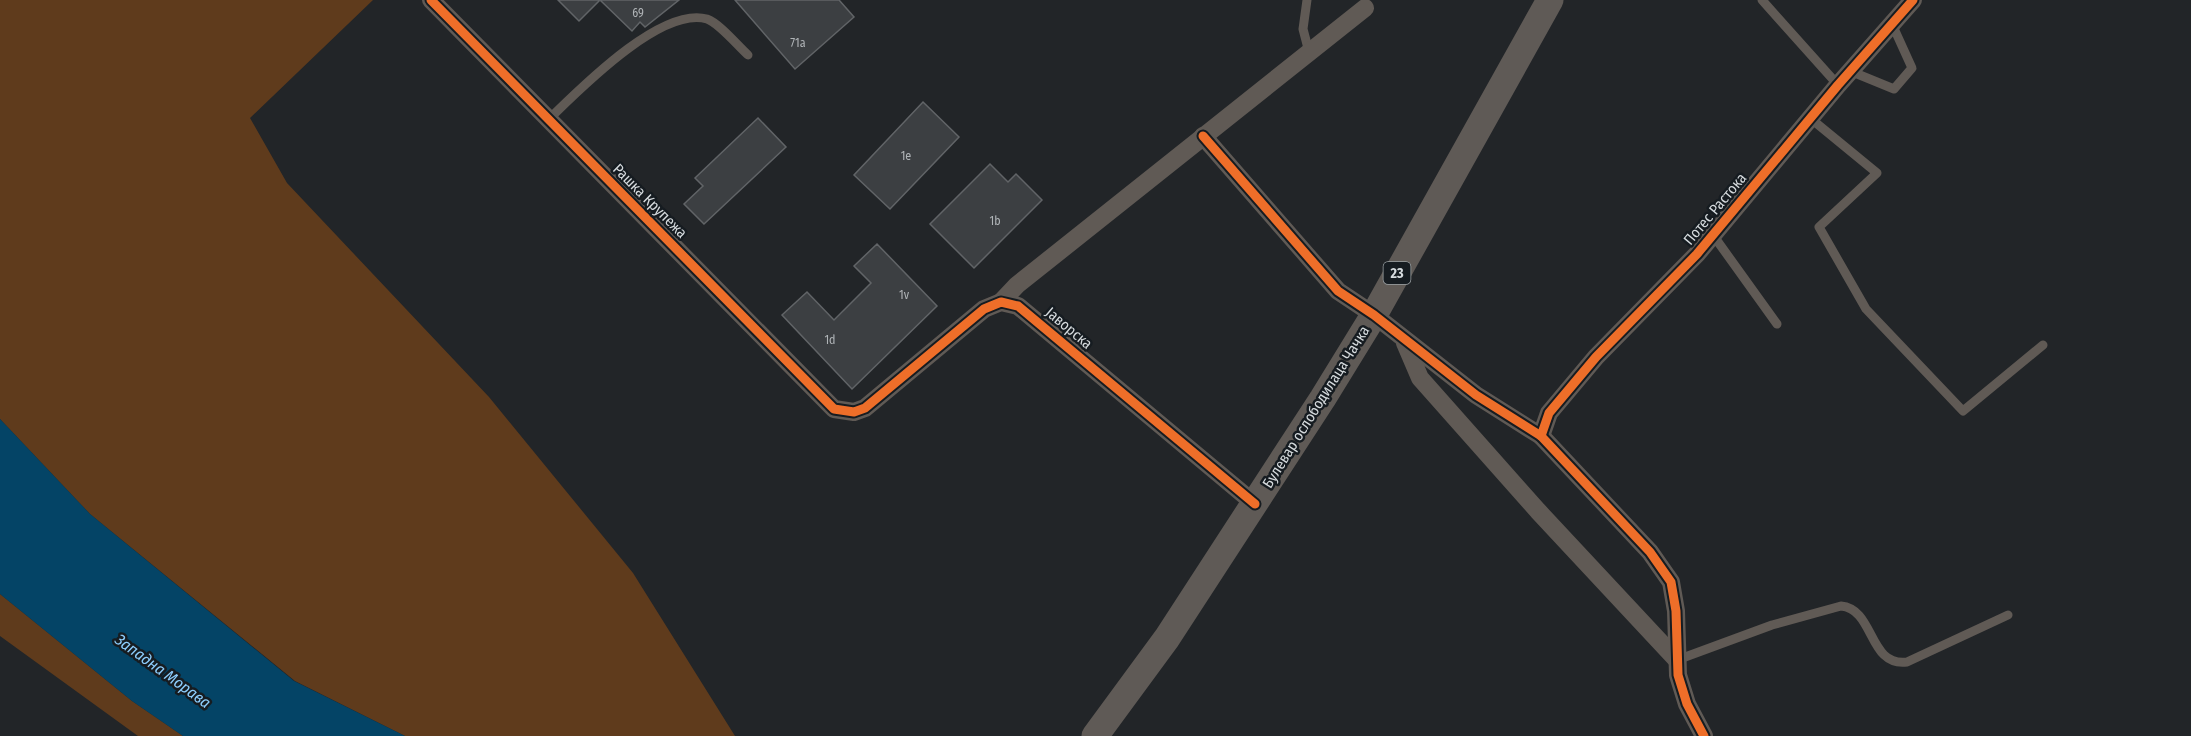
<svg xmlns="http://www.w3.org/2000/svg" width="2191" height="736" viewBox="0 0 2191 736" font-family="'Fira Sans Condensed',sans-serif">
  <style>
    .green { fill: #5f3b1c }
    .water { fill: #044466 }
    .building { fill: #3c3f42; stroke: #616467; stroke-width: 1.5 }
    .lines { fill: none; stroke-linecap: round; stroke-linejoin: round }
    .service { stroke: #605a55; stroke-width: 9 }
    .minor { stroke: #605a55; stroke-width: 18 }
    .primary { stroke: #5f5a56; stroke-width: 27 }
    .cycleway-casing { stroke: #161c21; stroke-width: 13 }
    .cycleway { stroke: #ee6e29; stroke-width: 9 }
    .labels { text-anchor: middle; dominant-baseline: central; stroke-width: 5; stroke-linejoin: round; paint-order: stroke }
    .number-label { font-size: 12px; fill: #b0b4b7 }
    .shield { fill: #161c21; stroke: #9ca2a5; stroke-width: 1.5 }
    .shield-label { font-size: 14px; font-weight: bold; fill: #d6dbde }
    .street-label { font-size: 15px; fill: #d6dbde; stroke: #161c21 }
    .water-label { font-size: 16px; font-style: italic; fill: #8ccdfc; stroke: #161c21 }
  </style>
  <rect width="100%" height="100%" fill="#222528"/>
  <g class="green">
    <polygon points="0,0 373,0 250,118 287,183 489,397 633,573 735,736 405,736 295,681 90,514 0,419"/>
    <polygon points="0,594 132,701 183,736 138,736 0,636"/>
  </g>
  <polygon class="water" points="0,419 90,514 294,681 405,736 183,736 132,701 0,594"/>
  <g class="building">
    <polygon points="558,0 600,0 579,21"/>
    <polygon points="600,0 679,0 645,27 640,22 632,31"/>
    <polygon points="735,0 839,0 854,17 795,69"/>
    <polygon points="923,102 959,137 890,209 854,175"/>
    <polygon points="758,118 786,147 704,224 684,204 703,186 695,178"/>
    <polygon points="990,164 1008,182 1016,174 1042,200 974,268 930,224"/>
    <polygon points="877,244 937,306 852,389 782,315 807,292 834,320 871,283 854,266"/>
  </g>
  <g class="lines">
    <g class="service">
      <polyline points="1307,0 1303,29 1309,52"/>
      <polyline points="1762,0 1838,85"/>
      <polyline points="1850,71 1894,89 1912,68 1892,24"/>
      <polyline points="1810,118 1877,173 1819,227 1866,309 1963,411 2043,345"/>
      <path d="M549,119C580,89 661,6 707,19C719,23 738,46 748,55"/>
      <polyline points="1713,235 1777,324"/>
      <path d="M1677,660L1772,625L1841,606C1875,609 1868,667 1907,662L2008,615"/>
    </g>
    <g class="minor">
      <polyline points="431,0 834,409 854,412 865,408 984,309 1001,302 1018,306 1255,504"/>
      <polyline points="1203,136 1338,291 1374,315 1476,395 1541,436 1650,552 1671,582 1676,611 1678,675 1687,704 1704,736"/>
      <polyline points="1001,302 1017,285 1365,8"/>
      <polyline points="1405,343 1420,378 1538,511 1677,660"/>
      <polyline points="1541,436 1549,413 1596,357 1697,254 1838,85 1913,0"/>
    </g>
    <polyline class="primary" points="1095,736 1167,638 1323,398 1374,315 1550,0"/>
    <defs>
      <g id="cycleway">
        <polyline points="431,0 834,409 854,412 865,408 984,309 1001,302 1018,306 1255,504"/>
        <polyline points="1203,136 1338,291 1374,315 1476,395 1541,436 1650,552 1671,582 1676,611 1678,675 1687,704 1704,736"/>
        <polyline points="1541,436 1549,413 1596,357 1697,254 1838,85 1913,0"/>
      </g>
    </defs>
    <use href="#cycleway" class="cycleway-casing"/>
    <use href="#cycleway" class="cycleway"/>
  </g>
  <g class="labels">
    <g class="number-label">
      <text x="638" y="13">69</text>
      <text x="798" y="43">71a</text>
      <text x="906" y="156">1e</text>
      <text x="995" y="221">1b</text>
      <text x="904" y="295">1v</text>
      <text x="830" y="340">1d</text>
    </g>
    <rect class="shield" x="1383.5" y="262" width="27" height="22" rx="4.5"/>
    <g class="shield-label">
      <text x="1397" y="273">23</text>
    </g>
    <g class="street-label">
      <text transform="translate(650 201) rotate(45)">Рашка Крупежа</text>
      <text transform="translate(1715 209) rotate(-50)">Потес Растока</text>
      <text transform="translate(1069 328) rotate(40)">Јаворска</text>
      <text transform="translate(1316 407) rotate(-58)">Булевар ослободилаца Чачка</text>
    </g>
    <g class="water-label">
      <text transform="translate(163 671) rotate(36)">Западна Морава</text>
    </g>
  </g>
</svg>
